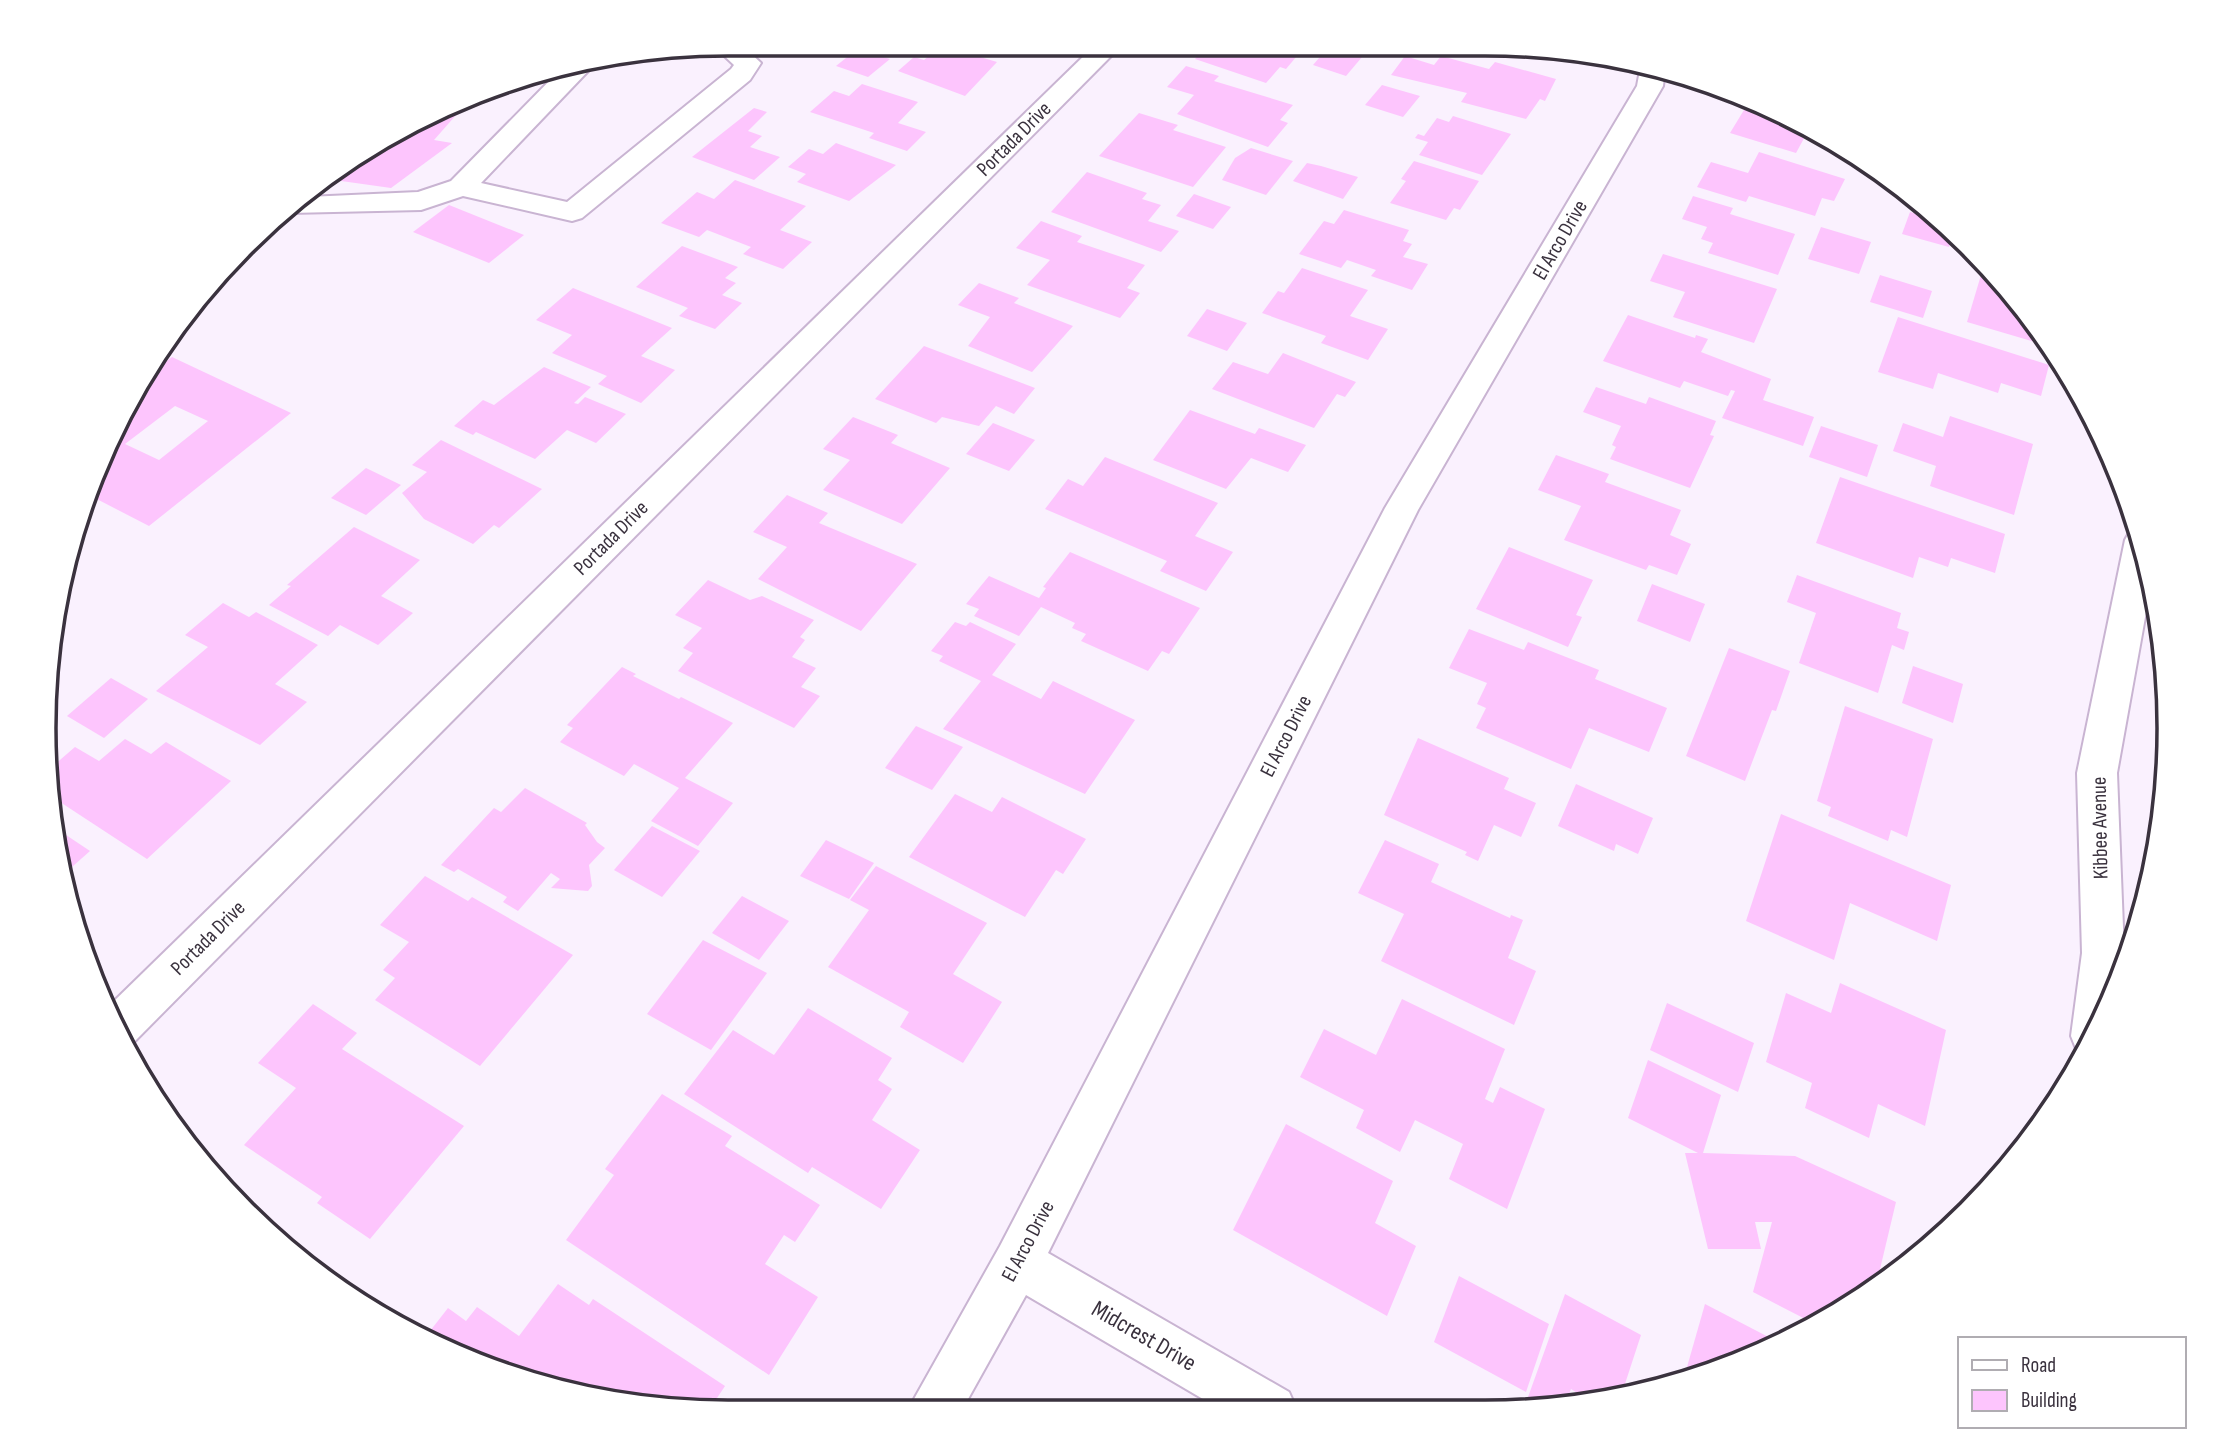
<svg xmlns="http://www.w3.org/2000/svg" width="2213" height="1456" viewBox="0 0 2213 1456" font-family="'Sofia Sans Condensed',sans-serif">
  <style>
    .building { fill: #fdc5fd; fill-rule: evenodd }
    .lines { fill: none; stroke-linecap: round; stroke-linejoin: round }
    .minor-casing { stroke: #c9b4d2; stroke-width: 4 }
    .minor { fill: #fff; fill-rule: evenodd }
    .labels { text-anchor: middle; dominant-baseline: central; stroke-width: 5; stroke-linejoin: round; paint-order: stroke }
    .street-label { font-size: 21px; fill: #3a323e; stroke: #fff }
    .near-street-label { font-size: 24px; fill: #3a323e; stroke: #fff }
    .rim { fill: none; stroke: #3a323e; stroke-width: 3.5 }
  </style>
  <rect width="100%" height="100%" fill="#faf1fe"/>
  <g class="building">
    <polygon points="856,50 861,50 890,59 868,77 836,66"/>
    <polygon points="936,50 957,50 997,62 965,96 898,71 914,57 924,60"/>
    <polygon points="1203,50 1302,50 1286,69 1280,67 1266,83 1195,59"/>
    <polygon points="1326,50 1337,50 1362,57 1346,76 1313,65"/>
    <polygon points="1405,56 1434,65 1441,56 1489,69 1495,62 1556,79 1545,101 1540,99 1526,119 1461,102 1467,93 1391,75"/>
    <polygon points="1186,66 1219,76 1214,81 1293,105 1280,120 1288,123 1268,147 1177,114 1194,95 1167,87"/>
    <polygon points="862,84 918,102 898,123 926,132 907,151 869,138 874,133 810,112 834,91 849,96"/>
    <polygon points="1382,85 1420,96 1403,117 1365,105"/>
    <polygon points="471,98 434,140 452,143 391,188 327,179 348,159"/>
    <polygon points="1755,104 1787,114 1813,132 1808,131 1796,153 1730,133 1747,105 1754,107"/>
    <polygon points="754,108 767,112 748,131 762,136 750,147 780,157 754,180 692,157"/>
    <polygon points="1139,113 1178,125 1173,130 1226,147 1193,187 1099,156"/>
    <polygon points="1453,116 1511,134 1482,175 1419,155 1428,142 1415,138 1418,134 1424,136 1437,118 1449,122"/>
    <polygon points="836,143 896,165 849,201 797,182 806,174 788,167 809,149 823,154"/>
    <polygon points="1251,148 1293,161 1266,195 1222,180 1235,158"/>
    <polygon points="1759,152 1845,179 1834,201 1822,198 1815,216 1749,196 1746,202 1697,187 1711,162 1748,173"/>
    <polygon points="1414,161 1479,181 1460,210 1454,208 1446,220 1390,203 1406,181 1401,179"/>
    <polygon points="1307,163 1321,166 1358,177 1343,199 1293,181"/>
    <polygon points="1087,172 1147,193 1142,199 1161,205 1148,221 1179,231 1161,252 1051,212"/>
    <polygon points="735,180 806,206 780,230 812,242 783,269 743,254 751,247 707,230 699,237 661,223 697,192 714,199"/>
    <polygon points="1194,194 1231,207 1213,229 1176,216"/>
    <polygon points="1693,196 1733,208 1730,214 1795,234 1778,275 1708,253 1713,243 1701,239 1707,227 1682,219"/>
    <polygon points="1915,199 1936,214 1912,207"/>
    <polygon points="449,205 524,235 489,263 413,232"/>
    <polygon points="1344,210 1409,230 1403,241 1412,244 1403,257 1428,264 1412,290 1371,276 1376,270 1347,260 1341,268 1299,254 1324,221 1334,224"/>
    <polygon points="1910,212 1943,221 1954,232 1949,247 1902,234"/>
    <polygon points="1041,221 1082,236 1077,242 1145,265 1127,288 1140,293 1120,318 1027,285 1050,260 1016,248"/>
    <polygon points="1821,227 1871,242 1859,274 1808,259"/>
    <polygon points="682,246 738,267 725,278 736,283 722,295 742,303 715,329 679,316 688,308 636,287"/>
    <polygon points="1663,254 1777,289 1754,343 1673,317 1685,292 1650,281"/>
    <polygon points="1984,265 2028,312 2046,340 2045,345 1967,322"/>
    <polygon points="1302,268 1368,290 1350,316 1388,329 1368,360 1321,343 1326,336 1262,313 1278,291 1284,293"/>
    <polygon points="1880,275 1932,291 1923,318 1870,302"/>
    <polygon points="979,283 1019,298 1014,303 1073,326 1032,372 968,346 990,317 958,305"/>
    <polygon points="573,288 672,328 641,356 675,370 641,403 598,384 607,376 552,353 572,335 536,320"/>
    <polygon points="1207,309 1247,323 1227,351 1187,336"/>
    <polygon points="1628,315 1695,338 1696,335 1708,339 1701,352 1771,379 1763,400 1814,417 1803,446 1722,418 1735,391 1731,390 1728,396 1684,381 1680,388 1603,361"/>
    <polygon points="1898,317 2049,365 2041,396 2001,383 1998,393 1938,373 1933,389 1878,372"/>
    <polygon points="924,346 1035,388 1014,414 996,406 979,426 942,417 936,423 875,399"/>
    <polygon points="1283,353 1356,382 1345,397 1337,394 1314,428 1212,389 1233,362 1268,374"/>
    <path d="M172,357L291,413L149,526L87,494L96,467L149,374ZM175,406L208,421L159,460L125,444Z"/>
    <polygon points="544,367 591,387 574,403 578,404 585,397 626,414 596,443 567,430 535,459 476,432 473,435 454,426 483,400 494,405"/>
    <polygon points="1596,387 1646,404 1649,397 1716,421 1710,435 1714,436 1690,488 1610,459 1616,447 1612,445 1621,426 1583,412"/>
    <polygon points="1190,410 1255,434 1259,428 1306,445 1288,472 1251,458 1226,489 1153,460"/>
    <polygon points="1950,416 2033,444 2014,515 1930,486 1936,466 1893,451 1903,423 1943,437"/>
    <polygon points="853,417 898,435 891,443 950,468 902,524 823,490 850,460 823,449"/>
    <polygon points="993,423 1035,440 1009,471 966,454"/>
    <polygon points="1821,426 1878,445 1867,477 1809,457"/>
    <polygon points="441,440 542,489 499,528 494,525 473,544 424,519 402,493 427,472 412,465"/>
    <polygon points="1556,455 1609,474 1605,482 1681,510 1670,535 1691,544 1677,575 1649,565 1646,570 1564,540 1581,506 1538,490"/>
    <polygon points="1105,457 1218,503 1195,536 1233,552 1206,591 1160,571 1167,561 1045,509 1068,479 1083,486"/>
    <polygon points="366,468 401,485 366,515 331,498"/>
    <polygon points="1840,477 2005,534 1995,573 1951,558 1948,567 1919,557 1913,578 1816,543"/>
    <polygon points="787,495 828,513 819,523 917,564 861,631 758,579 787,547 753,532"/>
    <polygon points="354,527 420,560 381,596 413,613 378,645 340,625 328,636 269,605 291,586 287,585"/>
    <polygon points="1509,547 1593,580 1576,615 1582,617 1568,647 1476,609"/>
    <polygon points="1070,552 1200,608 1169,654 1162,651 1148,671 1081,641 1086,634 1072,628 1075,623 1041,607 1019,636 974,616 979,609 966,604 989,576 1039,598 1046,588 1043,587"/>
    <polygon points="1797,575 1901,613 1897,628 1909,632 1904,650 1892,645 1878,693 1799,663 1816,613 1787,602"/>
    <polygon points="708,580 750,600 762,596 814,620 800,637 805,640 792,657 816,668 801,687 820,696 794,728 678,671 693,653 683,648 702,628 675,615"/>
    <polygon points="1652,584 1705,604 1690,642 1637,621"/>
    <polygon points="223,603 249,617 256,612 318,645 275,684 307,702 260,745 156,691 208,647 185,635"/>
    <polygon points="955,622 966,626 970,622 1016,644 992,675 1041,699 1053,681 1135,720 1085,794 943,729 981,681 939,661 943,656 931,651"/>
    <polygon points="1469,629 1524,650 1528,642 1599,670 1595,679 1667,708 1649,752 1589,728 1571,769 1476,728 1486,708 1477,704 1487,683 1449,668"/>
    <polygon points="1729,648 1790,671 1776,711 1772,710 1745,781 1686,756"/>
    <polygon points="1913,666 1963,684 1953,723 1902,703"/>
    <polygon points="622,667 636,674 633,676 679,699 681,697 733,723 685,778 733,803 698,846 651,821 679,788 634,764 624,776 560,742 573,728 567,725"/>
    <polygon points="111,678 148,699 104,738 67,716"/>
    <polygon points="1845,706 1933,739 1907,837 1891,830 1888,841 1828,816 1831,807 1817,801"/>
    <polygon points="916,726 963,747 932,790 885,768"/>
    <polygon points="1418,738 1509,778 1504,789 1536,803 1521,837 1494,825 1478,861 1465,855 1467,852 1384,815"/>
    <polygon points="125,739 151,754 166,742 231,781 147,859 57,800 53,766 75,747 99,761"/>
    <polygon points="1576,784 1653,818 1638,854 1616,844 1614,851 1558,826"/>
    <polygon points="525,788 587,823 585,825 597,842 605,848 589,865 592,886 588,891 551,888 560,879 551,873 518,911 503,902 507,897 458,869 454,872 441,865 494,808 501,812"/>
    <polygon points="955,794 992,812 1002,797 1086,839 1063,874 1056,870 1025,917 909,857"/>
    <polygon points="1781,814 1951,885 1937,941 1850,903 1834,960 1746,921"/>
    <polygon points="652,826 700,851 662,897 614,870"/>
    <polygon points="60,831 90,851 64,874 62,852"/>
    <polygon points="826,840 874,863 849,899 800,876"/>
    <polygon points="1385,840 1439,864 1431,882 1510,918 1511,915 1523,920 1508,958 1536,971 1514,1025 1381,961 1404,914 1358,893"/>
    <polygon points="876,866 987,923 953,974 1002,1002 963,1063 900,1027 909,1012 828,967 869,910 850,900"/>
    <polygon points="425,876 468,901 472,897 573,955 480,1066 375,1000 395,978 383,970 409,942 380,925"/>
    <polygon points="742,896 789,921 759,960 712,933"/>
    <polygon points="703,940 767,973 711,1050 647,1014"/>
    <polygon points="1840,983 1946,1030 1925,1126 1878,1104 1869,1138 1805,1108 1812,1083 1766,1062 1786,993 1831,1013"/>
    <polygon points="1402,999 1505,1049 1485,1099 1493,1103 1500,1087 1545,1109 1507,1209 1449,1179 1463,1144 1415,1120 1400,1152 1356,1128 1364,1110 1300,1077 1324,1029 1376,1055"/>
    <polygon points="1667,1003 1754,1043 1738,1092 1650,1050"/>
    <polygon points="313,1004 357,1033 342,1049 464,1126 370,1239 317,1203 322,1197 244,1145 296,1088 258,1063"/>
    <polygon points="808,1008 892,1058 878,1080 892,1089 872,1120 920,1150 881,1209 812,1167 808,1173 684,1094 733,1030 774,1055"/>
    <polygon points="1648,1060 1721,1095 1703,1153 1795,1156 1896,1202 1876,1286 1815,1324 1753,1292 1772,1222 1755,1222 1761,1249 1708,1249 1685,1153 1698,1153 1628,1118"/>
    <polygon points="662,1094 732,1136 725,1146 820,1205 795,1242 784,1235 765,1264 818,1297 769,1375 566,1240 614,1175 605,1169"/>
    <polygon points="1286,1124 1393,1181 1375,1223 1416,1246 1387,1316 1233,1230"/>
    <polygon points="1459,1276 1549,1324 1526,1392 1434,1342"/>
    <polygon points="558,1284 589,1305 593,1299 725,1386 711,1407 638,1406 423,1340 448,1308 466,1321 477,1307 519,1336"/>
    <polygon points="1565,1294 1641,1335 1621,1396 1590,1401 1571,1389 1565,1405 1523,1411"/>
    <polygon points="1705,1304 1782,1344 1683,1381"/>
  </g>
  <g class="lines">
    <defs>
      <g id="minor">
        <polygon points="718,50 747,50 761,63 750,80 582,218 572,221 463,196 421,210 290,213 307,197 418,192 451,181 563,67 593,60 595,63 591,68 481,183 567,202 731,69 734,65"/>
        <polygon points="1090,50 1117,50 134,1042 125,1045 109,1006"/>
        <polygon points="1640,70 1664,77 1663,86 1418,510 1048,1253 1289,1392 1297,1410 1220,1409 1026,1295 963,1408 909,1408 1000,1246 1385,508 1637,86"/>
        <polygon points="2137,528 2146,551 2151,584 2117,773 2124,953 2122,971 2085,1054 2077,1051 2071,1036 2082,953 2077,773 2125,540 2130,531"/>
      </g>
    </defs>
    <use href="#minor" class="minor-casing"/>
    <use href="#minor" class="minor"/>
  </g>
  <g class="labels">
    <g class="street-label">
      <text transform="translate(1014 139) rotate(-45)">Portada Drive</text>
      <text transform="translate(1560 240) rotate(-60)">El Arco Drive</text>
      <text transform="translate(611 538) rotate(-45)">Portada Drive</text>
      <text transform="translate(1286 736) rotate(-63)">El Arco Drive</text>
      <text transform="translate(2100 828) rotate(-91)">Kibbee Avenue</text>
      <text transform="translate(208 938) rotate(-45)">Portada Drive</text>
      <text transform="translate(1028 1241) rotate(-62)">El Arco Drive</text>
    </g>
    <g class="near-street-label">
      <text transform="translate(1144 1336) rotate(30)">Midcrest Drive</text>
    </g>
  </g>
  <path d="M0 0H2213V1456H0ZM728 56H1485A672 672 0 0 1 2157 728V728A672 672 0 0 1 1485 1400H728A672 672 0 0 1 56 728V728A672 672 0 0 1 728 56Z" fill="#fff" fill-rule="evenodd"/>
  <path class="rim" d="M728 56H1485A672 672 0 0 1 2157 728V728A672 672 0 0 1 1485 1400H728A672 672 0 0 1 56 728V728A672 672 0 0 1 728 56Z"/>
  <rect x="1958" y="1337" width="228" height="91" fill="#ffffff" stroke="#b0adb2" stroke-width="2"/>
  <rect x="1972" y="1360" width="35" height="10" fill="#ffffff" stroke="#b0adb2" stroke-width="2"/>
  <text x="2021" y="1372" font-size="21" fill="#3a323e">Road</text>
  <rect x="1972" y="1390" width="35" height="21" fill="#fdc5fd" stroke="#b0adb2" stroke-width="2"/>
  <text x="2021" y="1407" font-size="21" fill="#3a323e">Building</text>
</svg>
